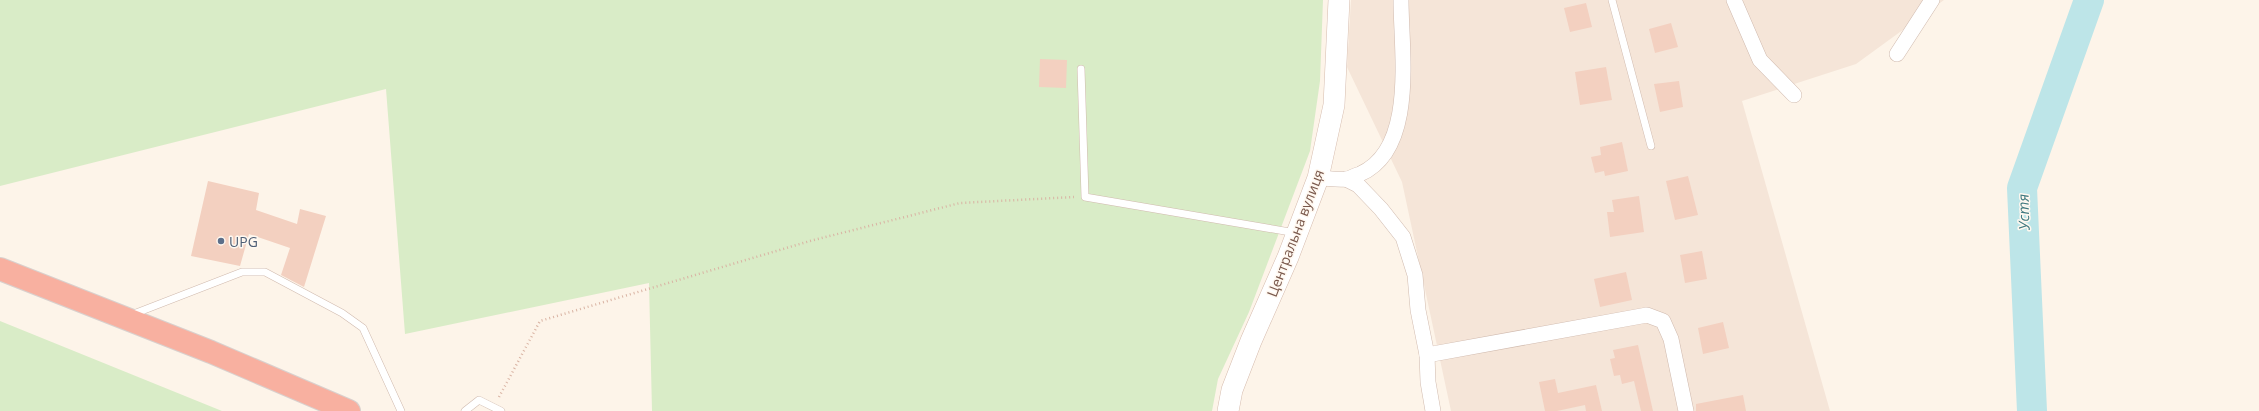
<svg xmlns="http://www.w3.org/2000/svg" width="2259" height="411" viewBox="0 0 2259 411" font-family="'Open Sans',sans-serif">
  <style>
    .residential { fill: #f5e5d8 }
    .green { fill: #d9ecc7 }
    .lines { fill: none; stroke-linecap: round; stroke-linejoin: round }
    .river { stroke: #bde5e8; stroke-width: 30 }
    .building { fill: #f3d0c0 }
    .lane-casing { stroke: #d0baae; stroke-width: 8 }
    .street-casing { stroke: #d0baae; stroke-width: 16 }
    .secondary-casing { stroke: #d6bcae; stroke-width: 22 }
    .highway-casing { stroke: #d9d0cd; stroke-width: 24 }
    .path { stroke: #d9b3a3; stroke-width: 2.5; stroke-dasharray: 1 3; stroke-linecap: butt }
    .lane { stroke: #fff; stroke-width: 7 }
    .street { stroke: #fff; stroke-width: 15 }
    .secondary { stroke: #fff; stroke-width: 21 }
    .highway { stroke: #f8b0a0; stroke-width: 22 }
    .service-dot { fill: #5c6f8a; stroke: #fff8f0; stroke-width: 1.5 }
    .labels { text-anchor: middle; dominant-baseline: central; stroke-width: 3; stroke-linejoin: round; paint-order: stroke }
    .street-label { font-size: 14px; fill: #79584c; stroke: #fff8f0 }
    .service-label { font-size: 14px; fill: #4e5e75; stroke: #fff8f0; text-anchor: start }
    .water-label { font-size: 15px; font-style: italic; fill: #3e787e; stroke: #fff8f0 }
  </style>
  <rect width="100%" height="100%" fill="#fdf4e9"/>
  <polygon class="residential" points="1351,0 1944,0 1856,64 1742,101 1830,411 1451,411 1402,182 1347,67"/>
  <g class="green">
    <polygon points="0,0 1323,0 1320,81 1310,151 1249,312 1218,379 1212,411 652,411 649,283 405,334 386,89 0,186"/>
    <polygon points="0,321 222,411 0,411"/>
  </g>
  <g class="lines">
    <polyline class="river" points="2032,411 2022,188 2089,0"/>
  </g>
  <g class="building">
    <polygon points="1586,3 1592,27 1570,32 1564,8"/>
    <polygon points="1671,23 1678,47 1655,53 1649,29"/>
    <polygon points="1040,59 1067,60 1066,88 1039,87"/>
    <polygon points="1606,67 1612,100 1580,105 1575,72"/>
    <polygon points="1679,81 1683,107 1660,112 1654,84"/>
    <polygon points="1622,142 1628,171 1605,176 1604,171 1595,173 1591,157 1601,155 1600,147"/>
    <polygon points="1688,176 1698,215 1675,220 1666,181"/>
    <polygon points="208,181 259,193 256,210 297,224 300,209 326,216 304,287 281,275 290,248 249,234 240,266 191,256"/>
    <polygon points="1639,196 1644,232 1610,237 1607,212 1614,212 1612,200"/>
    <polygon points="1702,251 1707,279 1685,283 1680,255"/>
    <polygon points="1626,272 1632,300 1600,307 1594,279"/>
    <polygon points="1723,322 1729,348 1703,354 1698,328"/>
    <polygon points="1638,345 1653,411 1641,411 1634,381 1622,384 1620,375 1614,376 1610,359 1615,358 1613,350"/>
    <polygon points="1555,379 1558,393 1596,385 1602,411 1586,411 1585,405 1557,411 1545,411 1539,382"/>
    <polygon points="1743,395 1746,411 1696,411 1696,404"/>
  </g>
  <g class="lines">
    <defs>
      <g id="lane">
        <polyline points="1612,0 1651,146"/>
        <polyline points="1081,69 1085,197 1296,233"/>
        <polyline points="131,315 242,272 265,272 342,313 363,328 401,411"/>
        <polyline points="465,411 479,400 501,411"/>
      </g>
      <g id="street">
        <polyline points="1734,0 1760,60 1794,95"/>
        <polyline points="1897,54 1932,0"/>
        <path d="M1318,178C1327,178 1337,180 1346,179C1350,179 1355,175 1360,174C1417,149 1401,51 1401,0"/>
        <polyline points="1346,179 1358,185 1381,209 1403,237 1415,275 1418,310 1427,355 1428,382 1433,411"/>
        <polyline points="1427,355 1647,315 1663,321 1671,339 1686,411"/>
      </g>
      <polyline id="secondary" points="1228,411 1232,390 1251,341 1288,257 1318,178 1334,105 1339,0"/>
      <polyline id="highway" points="0,269 211,352 349,411"/>
    </defs>
    <use href="#lane" class="lane-casing"/>
    <use href="#street" class="street-casing"/>
    <use href="#secondary" class="secondary-casing"/>
    <use href="#highway" class="highway-casing"/>
    <polyline class="path" points="499,397 540,321 810,241 960,203 1074,197"/>
    <use href="#lane" class="lane"/>
    <use href="#street" class="street"/>
    <use href="#secondary" class="secondary"/>
    <use href="#highway" class="highway"/>
  </g>
  <circle class="service-dot" cx="221" cy="241" r="4"/>
  <g class="labels">
    <g class="street-label">
      <text transform="translate(1295 233) rotate(-69)">Центральна вулиця</text>
    </g>
    <g class="service-label">
      <text x="229" y="241">UPG</text>
    </g>
    <g class="water-label">
      <text transform="translate(2023 212) rotate(-92)">Устя</text>
    </g>
  </g>
</svg>
